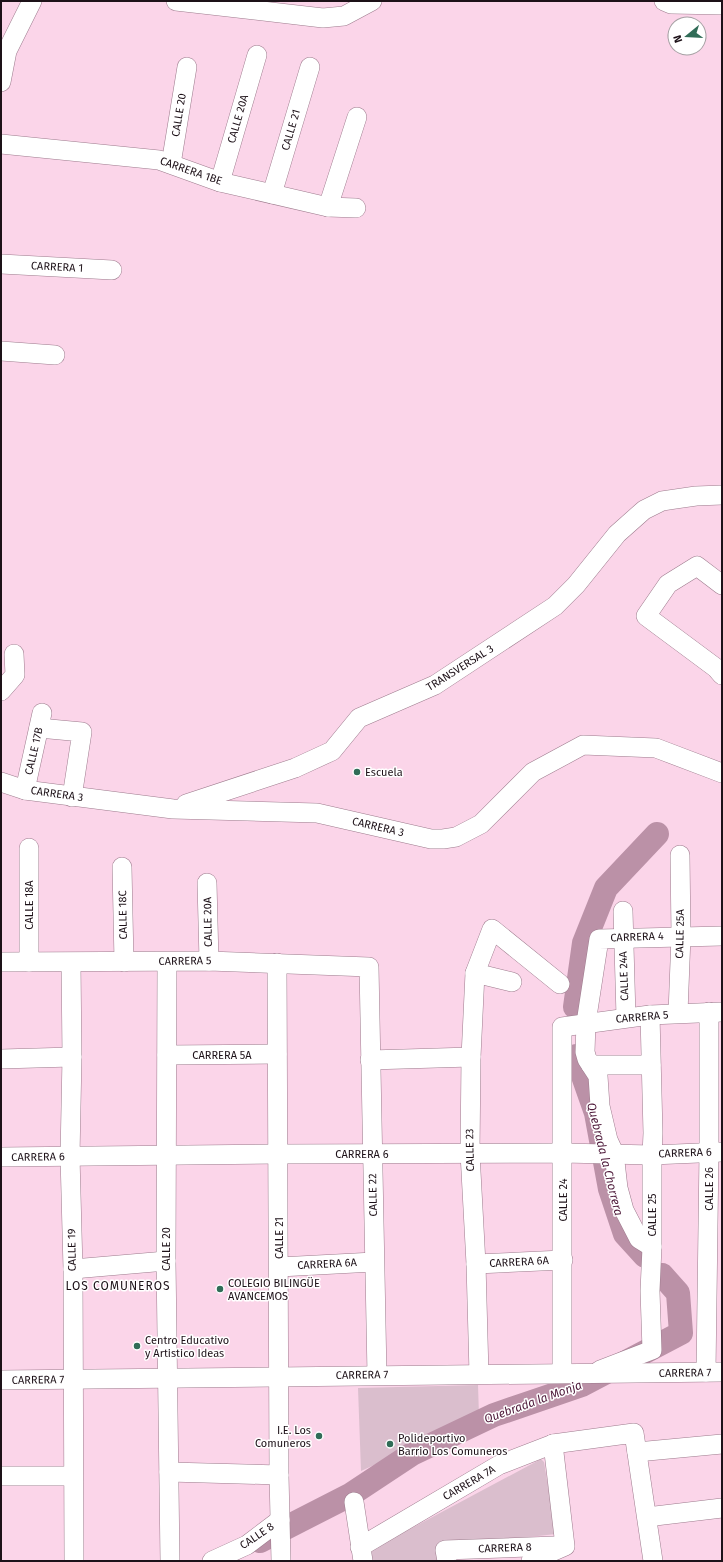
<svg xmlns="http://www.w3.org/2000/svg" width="723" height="1562" viewBox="0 0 723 1562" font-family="'Fira Sans',sans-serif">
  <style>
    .green { fill: #dabecd }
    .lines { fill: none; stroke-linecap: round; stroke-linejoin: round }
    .river { stroke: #bb91a7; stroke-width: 24 }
    .minor-casing { stroke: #9d7b8d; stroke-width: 20 }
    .minor { stroke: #fff; stroke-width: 19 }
    .poi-dot { fill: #306c57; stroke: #fff; stroke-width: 1.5 }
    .labels { text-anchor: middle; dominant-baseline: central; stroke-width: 3; stroke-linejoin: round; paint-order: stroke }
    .street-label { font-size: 11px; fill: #1d1118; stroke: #fff }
    .poi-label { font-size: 11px; fill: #1d1118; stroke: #fff; text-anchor: start }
    .water-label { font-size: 12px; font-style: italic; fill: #4f1b3b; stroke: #fff }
    .neighbourhood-label { font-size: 12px; letter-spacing: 1px; fill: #1d1118; stroke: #fff }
  </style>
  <rect width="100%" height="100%" fill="#fbd5e9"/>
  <g class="green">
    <polygon points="478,1385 479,1417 361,1471 358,1388"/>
    <polygon points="541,1459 544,1462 556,1534 437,1547 437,1561 368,1561 367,1552"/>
  </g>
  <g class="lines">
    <g class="river">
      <polyline points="575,1007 584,943 606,888 657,834"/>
      <polyline points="576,1056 596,1113 610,1189 625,1234 645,1256"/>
      <polyline points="260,1541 350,1495 412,1454 494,1415 582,1385 681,1333 678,1293 662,1275"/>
    </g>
    <defs>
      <g id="minor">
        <polyline points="176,1 323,18 344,16 372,1"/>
        <polyline points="664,1 671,4 722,5"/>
        <polyline points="1,82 7,51 32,1"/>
        <polyline points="1,144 159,160 220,182 328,207 356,208"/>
        <polyline points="171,164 187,67"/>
        <polyline points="220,182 257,55"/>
        <polyline points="272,194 310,67"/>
        <polyline points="328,207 357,117"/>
        <polyline points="1,264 112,270"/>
        <polyline points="1,351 55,355"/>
        <polyline points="722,585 697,566 668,584 646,616 716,668 722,675"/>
        <polyline points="1,691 15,675 14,654"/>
        <polyline points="39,728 82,732 72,797"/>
        <polyline points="1,782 25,790 173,809 317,813 431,839 443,839 456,837 481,824 533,772 583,745 656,748 722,773"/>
        <polyline points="25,790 42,713"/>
        <polyline points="186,804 295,768 332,751 359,718 435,685 555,606 576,585 617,534 644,510 662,501 696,496 722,495"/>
        <polyline points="29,848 29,962"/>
        <polyline points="122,867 124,962"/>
        <polyline points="207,883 209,961"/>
        <polyline points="623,911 626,1017"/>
        <polyline points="1,962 209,961 369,967 377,1375"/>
        <polyline points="167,962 166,1261 170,1561"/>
        <polyline points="71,963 72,1057 70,1156 73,1269 74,1561"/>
        <polyline points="277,963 279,1475 281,1561"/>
        <polyline points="475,973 512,982"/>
        <polyline points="678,1013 681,936 680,855"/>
        <polyline points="167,1055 277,1054"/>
        <polyline points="1,1059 72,1057"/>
        <polyline points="370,1060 471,1057"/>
        <polyline points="591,1065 651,1065"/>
        <polyline points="1,1157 278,1154 563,1153 652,1155 722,1152"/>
        <polyline points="652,1247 639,1239 624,1210 618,1188 614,1153 608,1140 600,1106 598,1076 587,1059 585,1052 586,1023 599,939 722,936"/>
        <polyline points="476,1264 563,1260"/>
        <polyline points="279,1267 374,1262"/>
        <polyline points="73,1269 166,1261"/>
        <polyline points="600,1370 652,1350 650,1291 652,1247 652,1155 653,1133 650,1015"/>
        <polyline points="706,1372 709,1152 709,1012"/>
        <polyline points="562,1373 562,1027 650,1015 722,1012"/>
        <polyline points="479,1374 476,1264 470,1153 471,1057 475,973 492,929 560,984"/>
        <polyline points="1,1380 722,1372"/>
        <polyline points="637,1452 722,1444"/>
        <polyline points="169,1472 279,1475"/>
        <polyline points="1,1476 73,1476"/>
        <polyline points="354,1502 363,1561"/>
        <polyline points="647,1517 722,1508"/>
        <polyline points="360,1547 499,1465 553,1444 634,1433 653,1561"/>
        <polyline points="212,1561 247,1545 280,1520"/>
        <polyline points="447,1561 445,1550 555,1546"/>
        <polyline points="531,1561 565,1546 553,1444"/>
      </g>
    </defs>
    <use href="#minor" class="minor-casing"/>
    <use href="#minor" class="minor"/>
  </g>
  <g class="poi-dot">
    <circle cx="357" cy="772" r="4"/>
    <circle cx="220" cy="1289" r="4"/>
    <circle cx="137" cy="1346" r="4"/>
    <circle cx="319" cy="1436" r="4"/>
    <circle cx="390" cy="1444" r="4"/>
  </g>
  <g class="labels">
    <g class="street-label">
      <text transform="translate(179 115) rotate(-81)">CALLE 20</text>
      <text transform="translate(238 119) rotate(-74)">CALLE 20A</text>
      <text transform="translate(291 130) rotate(-74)">CALLE 21</text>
      <text transform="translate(191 171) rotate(19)">CARRERA 1BE</text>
      <text transform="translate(57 267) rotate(3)">CARRERA 1</text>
      <text transform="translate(460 668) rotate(-32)">TRANSVERSAL 3</text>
      <text transform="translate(34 751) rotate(-77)">CALLE 17B</text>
      <text transform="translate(57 794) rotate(8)">CARRERA 3</text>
      <text transform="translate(378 827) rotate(13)">CARRERA 3</text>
      <text transform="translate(29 905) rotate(-90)">CALLE 18A</text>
      <text transform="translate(123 915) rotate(-91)">CALLE 18C</text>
      <text transform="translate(208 922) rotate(-91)">CALLE 20A</text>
      <text transform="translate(680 934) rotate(-89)">CALLE 25A</text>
      <text transform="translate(637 937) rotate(-2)">CARRERA 4</text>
      <text transform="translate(185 961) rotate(-1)">CARRERA 5</text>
      <text transform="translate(624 976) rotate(-92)">CALLE 24A</text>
      <text transform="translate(642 1017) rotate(-5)">CARRERA 5</text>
      <text x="222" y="1055">CARRERA 5A</text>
      <text transform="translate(470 1150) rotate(-91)">CALLE 23</text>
      <text transform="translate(685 1153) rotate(-2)">CARRERA 6</text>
      <text x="362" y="1154">CARRERA 6</text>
      <text transform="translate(38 1157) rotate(-1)">CARRERA 6</text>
      <text transform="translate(709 1189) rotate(-90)">CALLE 26</text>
      <text transform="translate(373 1195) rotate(-91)">CALLE 22</text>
      <text transform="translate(563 1200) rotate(-90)">CALLE 24</text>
      <text transform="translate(652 1215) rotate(-90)">CALLE 25</text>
      <text transform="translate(279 1238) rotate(-90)">CALLE 21</text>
      <text transform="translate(166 1249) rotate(-90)">CALLE 20</text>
      <text transform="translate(72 1250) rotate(-91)">CALLE 19</text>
      <text transform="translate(519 1262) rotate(-3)">CARRERA 6A</text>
      <text transform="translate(327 1264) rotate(-3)">CARRERA 6A</text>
      <text transform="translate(685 1373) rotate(-1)">CARRERA 7</text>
      <text transform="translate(362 1375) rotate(-1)">CARRERA 7</text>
      <text transform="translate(38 1380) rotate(-1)">CARRERA 7</text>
      <text transform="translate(469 1483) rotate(-30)">CARRERA 7A</text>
      <text transform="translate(257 1536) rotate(-34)">CALLE 8</text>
      <text transform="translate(505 1548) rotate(-2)">CARRERA 8</text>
    </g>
    <g class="poi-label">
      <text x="365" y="772">Escuela</text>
      <text x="228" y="1283">COLEGIO BILINGÜE<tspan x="228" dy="13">AVANCEMOS</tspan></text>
      <text x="145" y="1340">Centro Educativo<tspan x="145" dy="13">y Artistico Ideas</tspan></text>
      <text x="311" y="1430" text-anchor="end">I.E. Los<tspan x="311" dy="13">Comuneros</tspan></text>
      <text x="398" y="1438">Polideportivo<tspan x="398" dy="13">Barrio Los Comuneros</tspan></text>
    </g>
    <g class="water-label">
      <text transform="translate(605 1159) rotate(76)">Quebrada la Chorrera</text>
      <text transform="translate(533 1402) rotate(-20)">Quebrada la Monja</text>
    </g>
    <g class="neighbourhood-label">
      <text x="118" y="1286">LOS COMUNEROS</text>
    </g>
  </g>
  <rect width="723" height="1562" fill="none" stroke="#1d1118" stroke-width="4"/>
  <g transform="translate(687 36) rotate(252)"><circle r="19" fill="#ffffff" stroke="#a5a0a3"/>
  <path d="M0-3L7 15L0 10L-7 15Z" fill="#306c57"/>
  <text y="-6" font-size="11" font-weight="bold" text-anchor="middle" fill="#1d1118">N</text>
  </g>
</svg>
